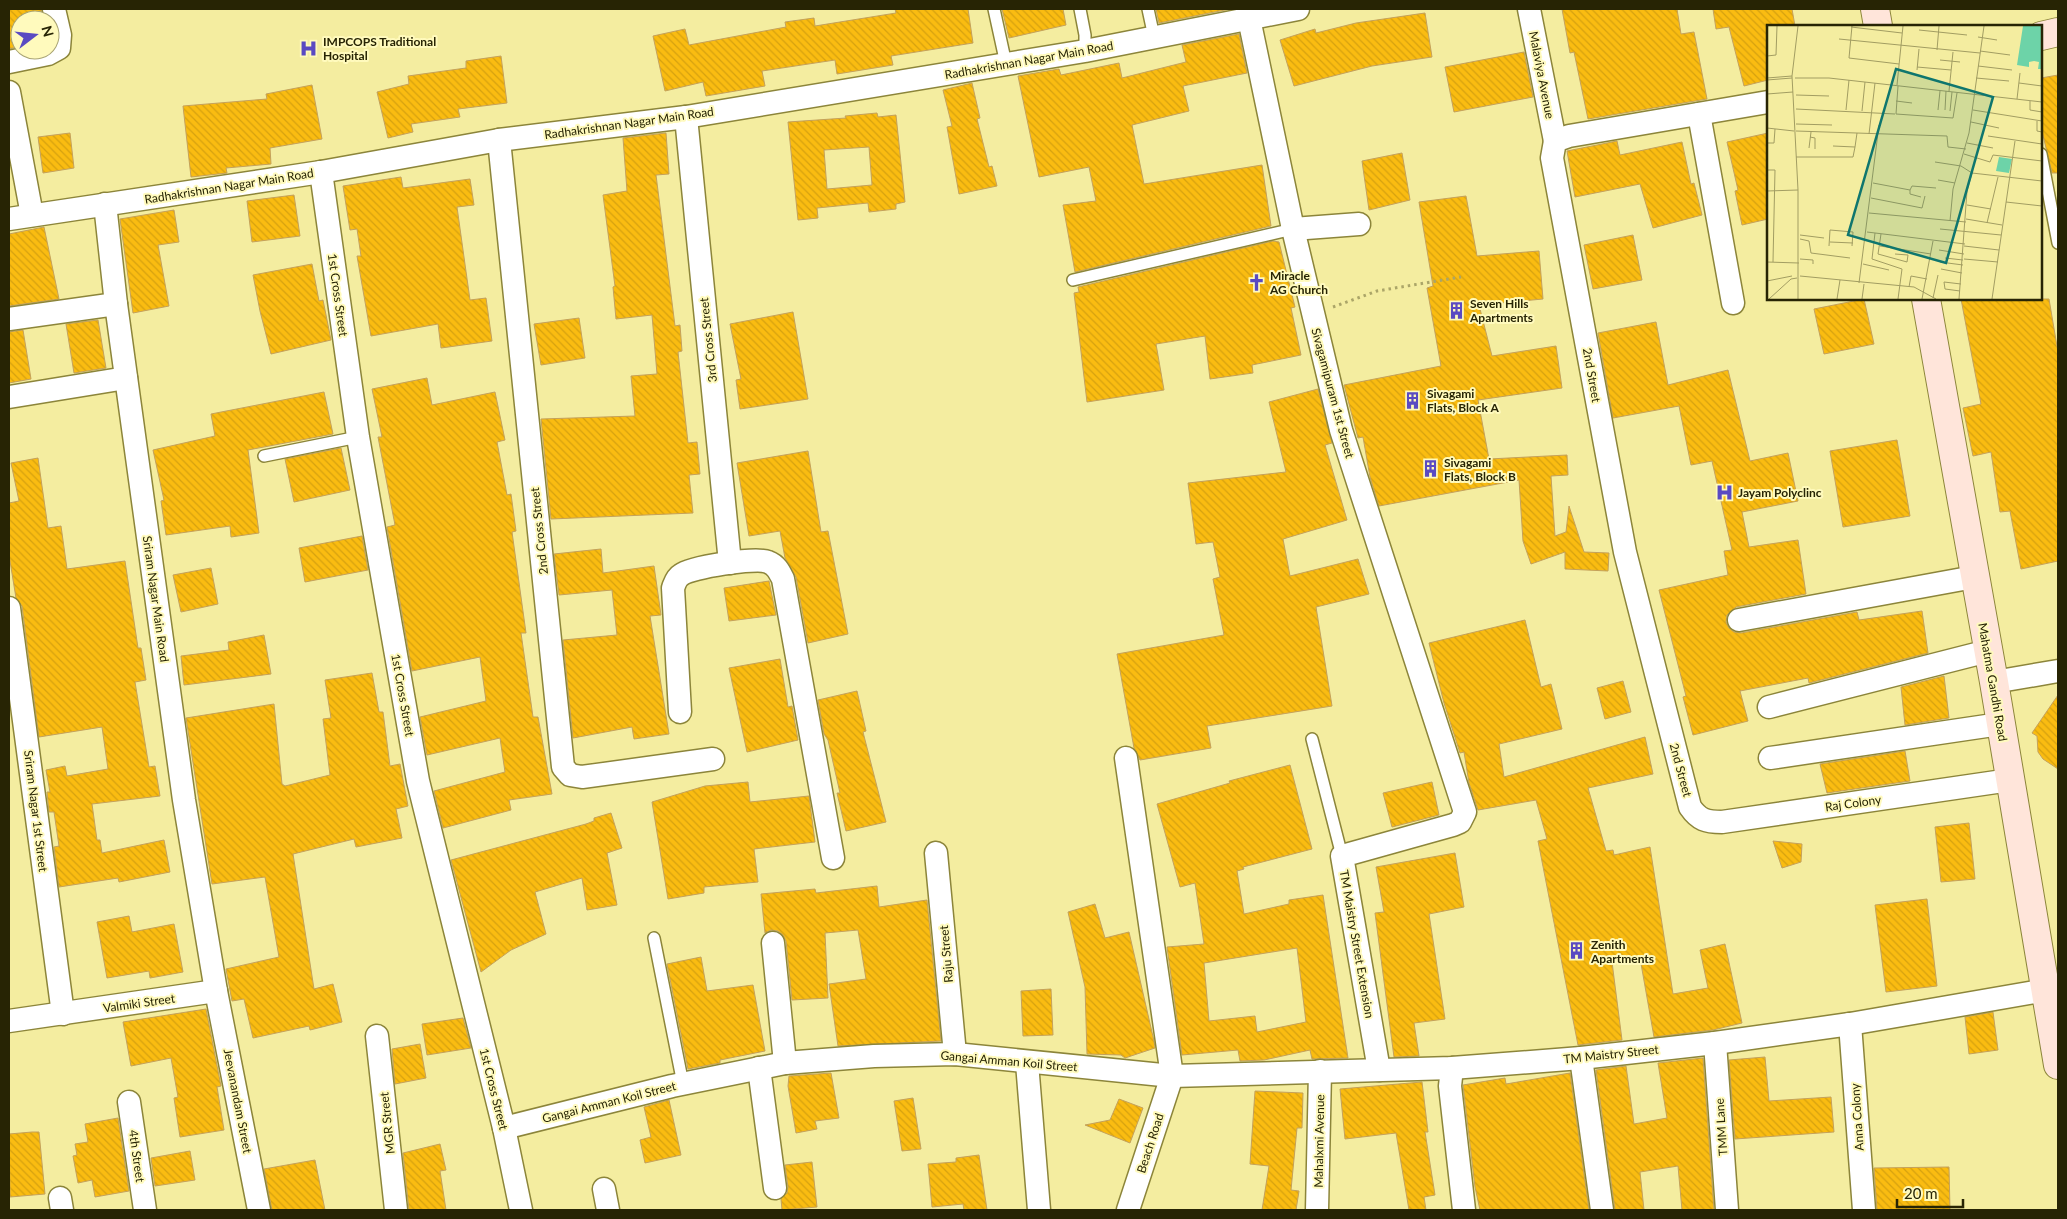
<svg xmlns="http://www.w3.org/2000/svg" width="2067" height="1219" viewBox="0 0 2067 1219" font-family="Lato,sans-serif">
  <style>
    .building { fill: url(#building-back-hatch); stroke: #c4a15c; fill-rule: evenodd }
    .lines { fill: none; stroke-linecap: round; stroke-linejoin: round }
    .lane-casing { stroke: #8c853a; stroke-width: 14 }
    .street-casing { stroke: #8c853a; stroke-width: 25 }
    .secondary-casing { stroke: #8c853a; stroke-width: 30 }
    .path { stroke: #aba568; stroke-width: 3; stroke-dasharray: 2.5 4; stroke-linecap: butt }
    .lane { stroke: #fff; stroke-width: 11 }
    .street { stroke: #fff; stroke-width: 22 }
    .secondary { stroke: #ffe5da; stroke-width: 28 }
    .labels { text-anchor: middle; dominant-baseline: central; stroke-width: 4; stroke-linejoin: round; paint-order: stroke }
    .poi-label { font-size: 12px; font-weight: bold; fill: #272404; stroke: #fffabd; text-anchor: start }
    .street-label { font-size: 12px; fill: #272404; stroke: #fffabd }
    .inset-road { fill: none; stroke: #a29d62; stroke-width: 1 }
    .view { fill: #0f766e; fill-opacity: 0.15; stroke: #0f766e; stroke-width: 2.5 }
    .inset-edge { fill: none; stroke: #272404; stroke-width: 2.5 }
  </style>
  <defs>
    <pattern id="building-back-hatch" width="6" height="6" patternUnits="userSpaceOnUse" patternTransform="scale(1.25)"><rect width="6" height="6" fill="#fabc11"/><path d="M-1 5l2 2M0 0l6 6M5-1l2 2" fill="none" stroke="#d6a10f"/></pattern>
  </defs>
  <rect width="100%" height="100%" fill="#f4eda0"/>
  <g class="building">
    <polygon points="9,9 41,9 43,20 20,20 20,46 9,49"/>
    <polygon points="895,9 968,9 973,43 891,56 893,65 837,74 835,60 762,71 765,86 706,96 703,82 665,91 653,36 685,29 689,45 786,27 785,22 814,18 815,26 896,13"/>
    <polygon points="1002,9 1063,9 1066,25 1009,38"/>
    <polygon points="1156,9 1230,9 1159,23"/>
    <polygon points="1562,9 1677,9 1681,34 1694,32 1707,99 1588,119 1574,52 1570,53"/>
    <polygon points="1713,9 1792,9 1795,26 1768,26 1768,80 1744,86 1729,27 1716,29"/>
    <polygon points="1425,13 1432,57 1372,66 1294,86 1280,40 1315,29 1316,33 1356,23"/>
    <polygon points="1239,34 1247,73 1183,86 1189,111 1132,125 1144,184 1262,165 1271,226 1075,272 1063,205 1096,201 1089,167 1039,177 1018,76 1059,69 1061,75 1119,63 1122,78 1186,62 1182,45"/>
    <polygon points="1524,52 1533,97 1454,112 1445,67"/>
    <polygon points="501,56 507,103 458,109 460,117 411,124 413,132 388,138 377,92 409,84 408,76 466,68 466,61"/>
    <polygon points="2058,75 2058,173 2052,173 2041,127 2041,78"/>
    <polygon points="972,83 980,118 977,119 989,167 992,166 997,186 959,194 947,127 952,126 943,90"/>
    <polygon points="312,85 322,139 270,148 271,164 226,168 227,173 191,177 183,106 267,99 266,94"/>
    <path d="M877,113L878,117L896,115L905,202L896,204V209L869,212L868,203L817,208L818,218L798,220L788,122L846,118L845,116ZM869,147L872,185L827,189L824,150Z"/>
    <polygon points="70,133 74,168 43,173 38,137"/>
    <polygon points="666,133 669,174 656,175 675,326 680,325 682,351 678,352 688,443 697,442 700,474 689,475 693,513 551,519 541,419 635,416 631,376 657,374 652,315 616,319 613,287 615,286 603,195 627,191 623,138"/>
    <polygon points="1768,133 1768,219 1742,225 1735,191 1738,190 1727,142"/>
    <polygon points="1617,141 1620,155 1682,142 1691,184 1694,183 1702,215 1653,228 1640,184 1575,197 1567,151"/>
    <polygon points="1402,153 1410,200 1369,210 1362,161"/>
    <polygon points="401,177 403,188 470,179 474,205 457,207 470,300 486,298 492,341 441,348 438,324 371,336 357,256 361,256 357,229 350,230 343,186"/>
    <polygon points="294,195 300,236 252,242 247,201"/>
    <polygon points="1466,196 1477,256 1539,251 1543,299 1479,305 1492,356 1556,346 1562,388 1478,400 1489,459 1567,455 1568,475 1551,476 1555,536 1566,532 1569,506 1584,552 1609,553 1608,571 1565,569 1565,552 1531,564 1523,541 1519,480 1379,506 1370,477 1363,437 1358,438 1344,385 1441,366 1427,288 1433,286 1419,202"/>
    <polygon points="174,210 179,242 158,245 169,306 133,313 120,219"/>
    <polygon points="44,227 59,299 9,306 9,234"/>
    <polygon points="1633,235 1642,280 1593,289 1584,245"/>
    <polygon points="1273,241 1279,242 1295,307 1291,308 1301,355 1252,365 1253,373 1210,379 1205,336 1156,344 1164,390 1087,402 1074,293 1079,292 1078,287"/>
    <polygon points="312,264 319,301 323,300 331,340 271,354 260,311 253,275"/>
    <polygon points="1864,299 1874,344 1824,354 1814,309"/>
    <polygon points="1961,299 2049,299 2058,352 2058,561 2021,569 2010,511 2000,512 1991,452 1973,456 1963,408 1981,404"/>
    <polygon points="793,312 808,399 740,409 736,380 741,379 730,324"/>
    <polygon points="579,318 585,358 541,365 534,324"/>
    <polygon points="98,320 106,368 74,373 66,324"/>
    <polygon points="1656,322 1668,385 1728,370 1750,461 1788,453 1798,501 1742,512 1749,547 1798,540 1806,594 1736,607 1727,615 1726,622 1729,628 1734,632 1741,633 1857,612 1859,620 1922,611 1928,653 1809,683 1808,678 1740,691 1748,721 1693,735 1683,697 1686,696 1659,590 1728,575 1724,551 1732,550 1712,461 1691,465 1679,406 1613,418 1598,333"/>
    <polygon points="23,330 31,379 9,383 9,332"/>
    <polygon points="427,378 432,405 495,392 505,440 497,442 507,495 511,494 516,531 512,532 526,633 521,633 533,717 538,717 552,794 509,800 511,810 443,828 434,791 505,772 500,738 427,755 420,717 486,701 480,657 412,671 387,527 395,525 378,437 382,437 372,389"/>
    <polygon points="1318,389 1332,443 1325,445 1347,520 1283,539 1290,576 1358,559 1369,594 1316,607 1332,706 1207,726 1211,748 1140,760 1134,748 1117,654 1224,635 1213,579 1220,577 1213,542 1196,544 1188,483 1286,472 1269,402"/>
    <polygon points="324,392 333,434 248,450 259,533 231,537 230,526 166,535 161,501 164,500 153,450 215,436 211,414"/>
    <polygon points="1897,440 1910,516 1843,527 1830,451"/>
    <polygon points="341,448 350,490 294,502 285,459"/>
    <polygon points="808,451 821,532 828,531 848,634 808,643 796,577 785,558 780,531 749,536 737,463"/>
    <polygon points="38,458 48,528 61,526 67,569 125,561 138,648 141,648 146,680 135,682 149,767 155,766 160,796 92,804 97,840 100,840 102,853 164,840 170,872 119,882 118,878 59,887 54,847 59,846 54,812 49,812 47,792 50,792 46,770 65,766 67,776 108,769 102,727 39,737 22,606 16,598 9,555 9,503 19,501 11,463"/>
    <polygon points="362,536 368,570 305,582 299,548"/>
    <polygon points="601,549 603,573 654,566 661,615 650,616 669,734 634,739 632,727 573,738 563,640 617,635 612,590 559,595 554,554"/>
    <polygon points="211,568 218,604 181,612 173,575"/>
    <polygon points="769,581 776,615 729,621 724,588"/>
    <polygon points="1525,620 1541,687 1551,684 1562,729 1499,744 1504,777 1645,737 1653,774 1588,788 1606,851 1613,850 1614,855 1650,847 1673,994 1708,988 1700,950 1725,944 1742,1023 1713,1030 1654,1037 1640,958 1612,962 1622,1040 1578,1045 1538,841 1547,839 1536,800 1478,810 1469,783 1464,752 1460,753 1444,703 1429,643"/>
    <polygon points="264,635 271,674 184,685 181,656 229,650 228,642"/>
    <polygon points="780,659 788,707 792,706 798,740 747,752 729,668"/>
    <polygon points="372,673 379,712 383,712 390,766 400,764 408,806 396,809 402,838 356,847 354,839 293,854 314,989 333,984 342,1022 310,1030 309,1026 253,1038 244,999 232,1001 226,969 279,957 265,877 212,884 186,718 274,704 282,784 285,786 330,775 323,719 331,718 325,680"/>
    <polygon points="1944,676 1949,718 1905,725 1901,687"/>
    <polygon points="1623,681 1631,712 1605,719 1597,688"/>
    <polygon points="857,691 866,731 863,732 886,822 846,831 837,793 840,793 828,740 824,734 818,700"/>
    <polygon points="2058,695 2058,769 2043,759 2038,752 2037,736 2032,733"/>
    <polygon points="1905,751 1910,781 1827,793 1820,764"/>
    <path d="M1290,765L1312,849L1243,867L1244,869L1237,871L1244,914L1289,904V900L1323,895L1348,1058L1312,1059L1310,1050L1264,1060L1240,1061L1238,1050L1182,1055L1167,947L1204,944L1195,883L1180,887L1157,804L1230,783L1229,781ZM1297,948L1306,1022L1257,1032L1255,1016L1209,1021L1204,963Z"/>
    <polygon points="748,782 750,802 809,796 815,842 754,849 758,882 704,887 704,893 668,899 652,802 705,786"/>
    <polygon points="1432,782 1439,815 1392,827 1383,793"/>
    <polygon points="611,813 622,848 607,853 617,905 587,910 582,878 535,892 546,934 511,950 481,972 451,860 586,824 594,821 594,818"/>
    <polygon points="1969,823 1975,879 1941,882 1935,827"/>
    <polygon points="1773,841 1802,844 1801,862 1782,868"/>
    <polygon points="1455,853 1464,907 1429,914 1445,1019 1414,1023 1419,1056 1394,1057 1375,913 1384,912 1376,867"/>
    <polygon points="877,886 879,907 927,900 941,1041 838,1046 829,984 866,979 858,930 825,933 828,998 792,1000 786,941 783,935 778,931 771,930 765,933 761,894 815,889 816,893"/>
    <polygon points="1927,899 1937,986 1886,992 1875,905"/>
    <polygon points="1095,904 1105,938 1129,932 1154,1041 1155,1048 1125,1058 1121,1055 1087,1054 1085,987 1068,912"/>
    <polygon points="129,916 132,932 174,924 183,972 150,978 149,971 107,978 97,922"/>
    <polygon points="701,957 707,991 753,985 765,1051 720,1060 720,1063 688,1069 667,964"/>
    <polygon points="1051,989 1053,1035 1023,1036 1021,991"/>
    <polygon points="206,1009 221,1086 217,1087 224,1130 180,1137 174,1098 178,1097 171,1058 131,1066 123,1022"/>
    <polygon points="1993,1012 1998,1050 1969,1054 1965,1017"/>
    <polygon points="463,1018 471,1048 427,1055 422,1024"/>
    <polygon points="420,1044 426,1078 395,1084 392,1049"/>
    <polygon points="1765,1057 1769,1101 1831,1097 1834,1132 1735,1139 1729,1060"/>
    <polygon points="1703,1058 1714,1210 1682,1210 1678,1166 1640,1172 1644,1210 1615,1210 1596,1070 1626,1066 1634,1124 1667,1118 1658,1063"/>
    <polygon points="831,1073 839,1118 815,1121 817,1129 796,1133 788,1086 789,1076"/>
    <polygon points="1570,1073 1589,1210 1480,1210 1475,1187 1463,1085 1505,1078 1506,1084"/>
    <polygon points="1422,1082 1428,1132 1425,1132 1435,1195 1424,1197 1426,1210 1409,1210 1396,1133 1345,1139 1340,1089"/>
    <polygon points="1255,1091 1303,1093 1302,1128 1297,1128 1291,1190 1299,1191 1296,1210 1262,1210 1269,1166 1250,1164"/>
    <polygon points="913,1098 921,1149 902,1151 894,1101"/>
    <polygon points="1119,1099 1143,1108 1130,1143 1085,1125 1110,1120"/>
    <polygon points="669,1100 681,1155 645,1163 640,1140 651,1137 644,1107"/>
    <polygon points="118,1118 129,1191 95,1197 92,1180 78,1183 73,1156 77,1155 75,1144 88,1142 85,1124"/>
    <polygon points="32,1132 39,1132 45,1194 10,1197 9,1134"/>
    <polygon points="440,1144 446,1170 440,1171 446,1210 409,1210 403,1153"/>
    <polygon points="190,1151 195,1180 155,1186 151,1158"/>
    <polygon points="979,1155 987,1210 964,1210 963,1204 932,1207 928,1164 956,1162 956,1158"/>
    <polygon points="315,1160 325,1210 272,1210 264,1169"/>
    <polygon points="812,1162 817,1207 782,1210 781,1199 787,1193 788,1187 785,1165"/>
    <polygon points="1949,1167 1950,1210 1877,1210 1874,1168"/>
  </g>
  <g class="lines">
    <defs>
      <g id="lane">
        <polyline points="994,9 1006,64"/>
        <polyline points="1080,9 1085,35 1085,51"/>
        <polyline points="1148,9 1154,37"/>
        <polyline points="2041,154 2058,243"/>
        <polyline points="1073,280 1293,229"/>
        <polyline points="264,456 358,437"/>
        <polyline points="1312,739 1342,856"/>
        <polyline points="654,938 683,1084"/>
      </g>
      <g id="street">
        <polyline points="1247,9 1293,229 1341,430 1465,812 1460,822 1453,825 1342,856 1379,1070"/>
        <polyline points="1529,9 1555,141"/>
        <polyline points="9,62 48,54 59,48 60,35 54,9"/>
        <polyline points="9,92 32,215"/>
        <path d="M1768,102L1569,136L1555,141L1552,158L1625,552L1690,807C1699,820 1706,822 1722,822L2010,780"/>
        <polyline points="1699,114 1733,303"/>
        <polyline points="686,117 730,563"/>
        <polyline points="499,140 563,767 570,775 582,777 713,759"/>
        <polyline points="321,172 358,437 418,781 504,1128 521,1210"/>
        <polyline points="105,204 116,304 184,800 216,991 259,1210"/>
        <polyline points="9,219 321,172 499,140 686,117 1085,51 1298,9"/>
        <polyline points="1293,229 1359,224"/>
        <polyline points="9,319 116,304"/>
        <polyline points="9,397 126,378"/>
        <polyline points="9,608 63,1014"/>
        <polyline points="1739,620 1974,577"/>
        <polyline points="1994,682 2058,671"/>
        <polyline points="1769,707 1988,651"/>
        <path d="M680,712L673,588C675,583 676,578 681,575C691,567 756,557 768,562C776,565 779,571 783,579L833,858"/>
        <polyline points="1126,758 1172,1076 1128,1210"/>
        <polyline points="1770,758 2000,724"/>
        <polyline points="936,853 955,1054"/>
        <polyline points="773,943 785,1063"/>
        <polyline points="9,1021 216,991"/>
        <polyline points="1850,1024 1864,1210"/>
        <polyline points="377,1036 396,1210"/>
        <polyline points="1715,1043 1727,1210"/>
        <polyline points="1581,1058 1602,1210"/>
        <polyline points="1027,1063 1039,1210"/>
        <polyline points="759,1068 775,1188"/>
        <polyline points="1452,1068 1450,1086 1464,1210"/>
        <polyline points="129,1102 145,1210"/>
        <polyline points="504,1128 672,1086 785,1063 874,1056 955,1054 1172,1076 1452,1068 1581,1058 1715,1043 1850,1024 2058,988"/>
        <polyline points="604,1189 608,1210"/>
        <polyline points="60,1198 62,1210"/>
        <polyline points="1317,1210 1320,1071"/>
      </g>
      <g id="secondary">
        <polyline points="1875,9 1878,26"/>
        <polyline points="2041,36 2058,32"/>
        <polyline points="1926,299 1994,682 2058,1065"/>
      </g>
    </defs>
    <use href="#lane" class="lane-casing"/>
    <use href="#street" class="street-casing"/>
    <use href="#secondary" class="secondary-casing"/>
    <polyline class="path" points="1333,307 1377,291 1461,277"/>
    <use href="#lane" class="lane"/>
    <use href="#street" class="street"/>
    <use href="#secondary" class="secondary"/>
  </g>
  <defs>
    <symbol id="hospital-bare" viewBox="-9 -9 18 18"><path d="M-5-5h3v3.5h4V-5h3V5h-3V1.5h-4V5h-3Z" fill="#5a4ac2" stroke="#fffabd" stroke-width="2.5" paint-order="stroke"/></symbol>
    <symbol id="church-bare" viewBox="-9 -9 18 18"><path d="M-1.2-6h2.4v3.5h3.3v2.4h-3.3V6h-2.4V-.1h-3.3v-2.4h3.3Z" fill="#5a4ac2" stroke="#fffabd" stroke-width="2.5" paint-order="stroke"/></symbol>
    <symbol id="building-bare" viewBox="-9 -9 18 18"><path d="M-4-6H4V6H1V3H-1V6H-4ZM-2.5-4.3h1.7v1.8h-1.7ZM.8-4.3h1.7v1.8H.8ZM-2.5-1h1.7V.8h-1.7ZM.8-1h1.7V.8H.8Z" fill="#5a4ac2" stroke="#fffabd" stroke-width="2.5" paint-order="stroke"/></symbol>
  </defs>
  <g fill-rule="evenodd">
    <use href="#hospital-bare" x="296" y="36" width="25" height="25"/>
    <use href="#church-bare" x="1244" y="270" width="25" height="25"/>
    <use href="#building-bare" x="1444" y="298" width="25" height="25"/>
    <use href="#building-bare" x="1400" y="388" width="25" height="25"/>
    <use href="#building-bare" x="1418" y="456" width="25" height="25"/>
    <use href="#hospital-bare" x="1712" y="480" width="25" height="25"/>
    <use href="#building-bare" x="1564" y="938" width="25" height="25"/>
  </g>
  <g class="labels">
    <g class="poi-label">
      <text x="323" y="41">IMPCOPS Traditional<tspan x="323" dy="14">Hospital</tspan></text>
      <text x="1270" y="275">Miracle<tspan x="1270" dy="14">AG Church</tspan></text>
      <text x="1470" y="303">Seven Hills<tspan x="1470" dy="14">Apartments</tspan></text>
      <text x="1427" y="393">Sivagami<tspan x="1427" dy="14">Flats, Block A</tspan></text>
      <text x="1444" y="462">Sivagami<tspan x="1444" dy="14">Flats, Block B</tspan></text>
      <text x="1738" y="492">Jayam Polyclinc</text>
      <text x="1591" y="944">Zenith<tspan x="1591" dy="14">Apartments</tspan></text>
    </g>
    <g class="street-label">
      <text transform="translate(1029 60) rotate(-10)">Radhakrishnan Nagar Main Road</text>
      <text transform="translate(1542 75) rotate(79)">Malaviya Avenue</text>
      <text transform="translate(629 123) rotate(-8)">Radhakrishnan Nagar Main Road</text>
      <text transform="translate(229 186) rotate(-9)">Radhakrishnan Nagar Main Road</text>
      <text transform="translate(338 295) rotate(82)">1st Cross Street</text>
      <text transform="translate(708 340) rotate(-96)">3rd Cross Street</text>
      <text transform="translate(1592 375) rotate(80)">2nd Street</text>
      <text transform="translate(1333 393) rotate(75)">Sivagamipuram 1st Street</text>
      <text transform="translate(539 531) rotate(-96)">2nd Cross Street</text>
      <text transform="translate(156 599) rotate(82)">Sriram Nagar Main Road</text>
      <text transform="translate(1993 682) rotate(80)">Mahatma Gandhi Road</text>
      <text transform="translate(403 695) rotate(80)">1st Cross Street</text>
      <text transform="translate(1681 770) rotate(75)">2nd Street</text>
      <text transform="translate(1853 803) rotate(-8)">Raj Colony</text>
      <text transform="translate(36 811) rotate(83)">Sriram Nagar 1st Street</text>
      <text transform="translate(1357 944) rotate(80)">TM Maistry Street Extension</text>
      <text transform="translate(946 954) rotate(-95)">Raju Street</text>
      <text transform="translate(139 1003) rotate(-8)">Valmiki Street</text>
      <text transform="translate(1611 1054) rotate(-6)">TM Maistry Street</text>
      <text transform="translate(1009 1061) rotate(5)">Gangai Amman Koil Street</text>
      <text transform="translate(494 1089) rotate(76)">1st Cross Street</text>
      <text transform="translate(238 1101) rotate(79)">Jeevanandam Street</text>
      <text transform="translate(609 1102) rotate(-14)">Gangai Amman Koil Street</text>
      <text transform="translate(1857 1117) rotate(-94)">Anna Colony</text>
      <text transform="translate(387 1123) rotate(-96)">MGR Street</text>
      <text transform="translate(1721 1127) rotate(-94)">TMM Lane</text>
      <text transform="translate(1319 1141) rotate(-89)">Mahalxmi Avenue</text>
      <text transform="translate(1150 1143) rotate(-72)">Beach Road</text>
      <text transform="translate(137 1156) rotate(82)">4th Street</text>
    </g>
  </g>
  <g transform="translate(1767 25)">
    <rect width="275" height="275" fill="#f4eda0"/>
    <path d="M232,132L245,134L242,148L229,146Z" fill="#6dd3a8"/>
    <path d="M256,1H275V44H271L272,37L267,36L262,37V42L250,40Z" fill="#6dd3a8"/>
    <path class="inset-road" d="M31,1L25,51L31,165V274M85,1L82,33L132,39M84,2L135,8M152,5L200,10M211,12L230,15M72,14L213,28M170,25L172,1M213,26L243,30M0,31L9,30L10,1M173,35L193,37M211,41L245,45M150,42L184,45M150,45L152,24M0,53L25,51M28,53H62L275,77M209,53L242,56M0,55L25,53M252,58L275,61M130,60L136,1M131,61L129,89L186,93L190,68M182,66L186,27M0,69L26,67M29,70L62,71M250,74L253,48M129,76L145,78M263,76V85L275,87M29,84L128,89M79,85L82,55M171,85L173,66M178,85L179,66M206,85L275,96M95,86L98,57M183,86L185,67M270,96V106L275,107M204,97L232,103M29,99L65,100M0,103L27,106M29,106L180,111L181,122L199,124M102,109L108,58M221,111L275,119M43,112L48,113V124M0,118H7L8,104M200,118L226,123M66,121L88,122L90,108M42,123L44,107M197,129L223,137L226,130L275,136M29,132H86L88,122M168,137L194,141L205,148L275,156M0,145H8L6,237M171,155L188,158M106,158L143,165M143,165L145,161L169,163M143,165V169L154,172M0,166L31,165M104,173L155,183L158,171M239,177L275,181M200,180L224,184M102,188L199,197M199,194L235,200M183,196L186,164L202,108L217,1M220,198L231,152M173,204L234,210M100,207L198,219M108,208L105,234L135,244L131,274M114,209L111,229L140,237L141,230L128,229M33,210L57,213M33,214L42,216L44,228L83,233M63,217L86,218M62,221L63,205L86,207L85,221M113,221L164,229M197,221L232,225M172,225L197,229M178,233L196,235M33,234L46,235V239M197,234L231,237M0,237L32,238M173,237L196,240M96,239L122,245M174,244L195,248M33,251L147,262L169,274M0,256L25,251M92,258L112,100M142,262L144,251L160,254M193,266L178,264L177,257L194,259M166,273L171,250M2,274L24,254L30,253M70,274L73,255M95,274L97,259M155,274L166,216M192,274L200,166L205,148M225,274L248,116"/>
    <path class="view" d="M129,44L226,72L179,238L81,210Z"/>
    <rect width="275" height="275" class="inset-edge"/>
  </g>
  <rect width="2067" height="1219" fill="none" stroke="#272404" stroke-width="20"/>
  <g transform="translate(35 35) rotate(74)"><circle r="24" fill="#fffabd" stroke="#a9a473"/>
  <path d="M0-4L9 19L0 12L-9 19Z" fill="#5a4ac2"/>
  <text y="-8" font-size="14" font-weight="bold" text-anchor="middle" fill="#272404">N</text>
  </g>
  <path d="M1897 1199v8h66v-8" fill="none" stroke="#272404" stroke-width="2.5"/>
  <text x="1904" y="1199" font-size="15" fill="#272404" stroke="#fffabd" stroke-width="4" paint-order="stroke">20 m</text>
</svg>
